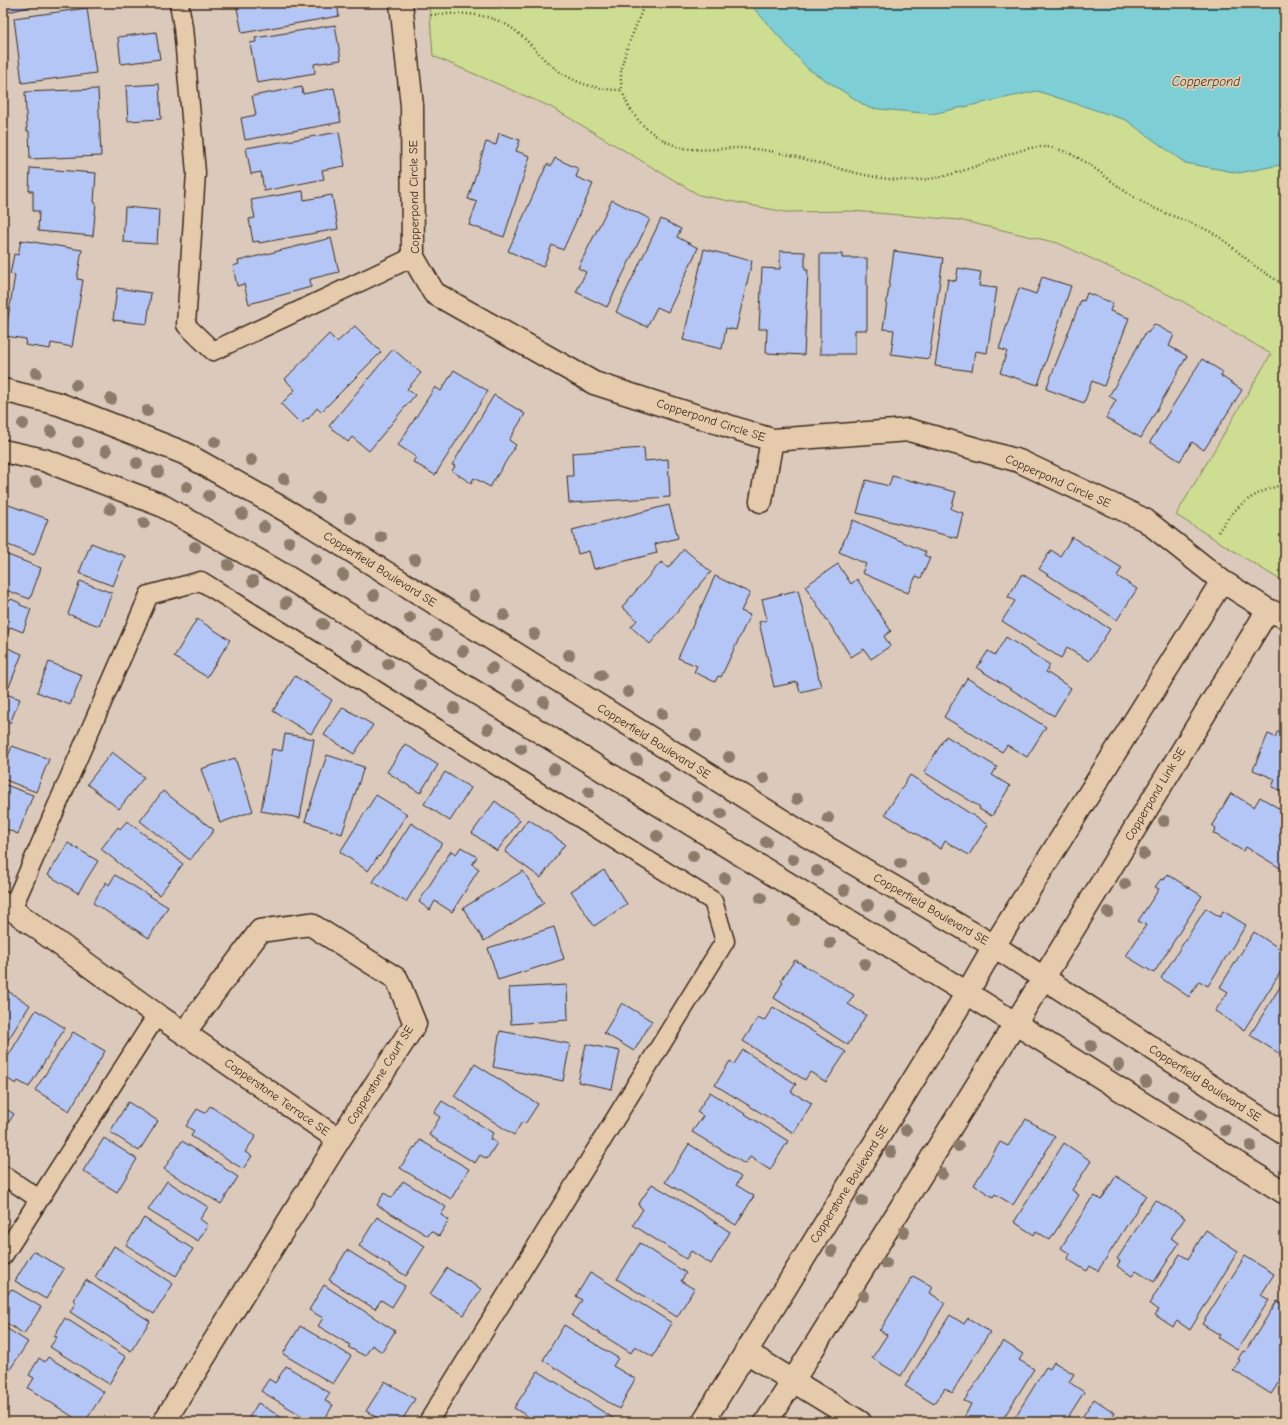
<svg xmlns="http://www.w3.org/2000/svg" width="1288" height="1425" viewBox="0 0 1288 1425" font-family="'Comic Neue',sans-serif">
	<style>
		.green { fill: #cdde92; stroke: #848458 }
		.water { fill: #7dced5; stroke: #638c8c }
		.building { fill: #b3c6f5; stroke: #3b2a1e }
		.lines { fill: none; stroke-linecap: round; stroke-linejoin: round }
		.service-casing { stroke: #3b2a1e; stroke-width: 21 }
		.minor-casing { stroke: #3b2a1e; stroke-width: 25 }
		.tertiary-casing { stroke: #3b2a1e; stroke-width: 25 }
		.path { stroke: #3b2a1e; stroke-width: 2.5; stroke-dasharray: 1 3; stroke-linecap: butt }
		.service { stroke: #e5cbac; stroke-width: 18 }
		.minor { stroke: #e5cbac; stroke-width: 22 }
		.tertiary { stroke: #e5cbac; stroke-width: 22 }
		.tree { fill: #8b7c6b }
		.labels { text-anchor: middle; stroke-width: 3.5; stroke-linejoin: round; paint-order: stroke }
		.street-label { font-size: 12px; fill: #3b2a1e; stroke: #e5cbac }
		.water-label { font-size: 13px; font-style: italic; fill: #423a30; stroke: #e5cbac }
	</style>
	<rect width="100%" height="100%" fill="#dbcabb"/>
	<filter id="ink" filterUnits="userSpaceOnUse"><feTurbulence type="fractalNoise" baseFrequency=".025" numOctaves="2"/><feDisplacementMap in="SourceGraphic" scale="8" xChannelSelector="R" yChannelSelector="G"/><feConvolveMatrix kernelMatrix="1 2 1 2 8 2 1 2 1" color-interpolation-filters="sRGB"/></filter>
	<g filter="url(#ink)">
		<!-- green -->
		<path class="green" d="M429 3H1285V583L1176 515 1271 354 1182 301 1058 243 959 220 853 211 785 212 699 195 551 107 433 56Z"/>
		<!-- water -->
		<path class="water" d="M749 3H1285V164L1239 173 1185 163 1126 120 1037 91 932 114 869 108 808 69Z"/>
		<!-- building -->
		<path class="building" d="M6 3H46L8 12Z
			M236 3H337L339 16 242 33Z
			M87 8 96 73 22 83 14 18Z
			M335 25 341 60 314 64 315 73 257 83 250 43 256 42 255 38Z
			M156 32 160 59 121 64 118 37Z
			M159 84 161 119 128 121 126 86Z
			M302 87 303 94 334 88 341 122 245 140 241 118 256 115 252 96Z
			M98 89 101 156 30 159 29 131H27L25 92Z
			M339 132 345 166 322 170 324 179 264 191 261 172 251 174 246 148Z
			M499 133 520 140 516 151 530 156 504 237 469 225 477 202 468 199 486 142 496 145Z
			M555 158 579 169 576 177 593 184 563 250 552 245 543 267 508 251 547 164 551 166Z
			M30 168 96 173 94 202 96 203 93 236 38 231 39 211H33V191H29Z
			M303 191 304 200 332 195 338 229 259 243V241L253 242 249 219 255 218 251 200Z
			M612 200 650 219 607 307 576 292 586 272 578 268Z
			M125 207 159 210 157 244 123 242Z
			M661 219 681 229 677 237 698 248 668 312 657 307 647 327 616 312Z
			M331 238 339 272 310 279 311 287 249 304 244 284 237 286 233 266 239 264 238 261Z
			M21 240 82 250 77 279 83 280 72 347 51 343 50 349 25 345 26 339 5 336 15 275 10 274 14 254 18 255Z
			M704 249 752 261 736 330 726 328 722 349 683 340Z
			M780 251 805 252V270H808L804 355 766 353 767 329H759L762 268 780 269Z
			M894 251 943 258 929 359 891 354 894 330 883 329Z
			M820 254H842V258H867V330H855V354H820Z
			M958 268 981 272 979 286 997 288 987 353 975 351 972 371 935 366 948 279 956 281Z
			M1042 277 1071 286 1038 385 1000 373 1007 351 999 349 1019 288 1036 294Z
			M117 288 151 293 147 324 113 320Z
			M1087 293 1113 303 1110 311 1129 318 1104 386 1092 381 1084 403 1046 389 1081 300 1084 301Z
			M1154 324 1174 335 1169 346 1187 356 1141 438 1106 418 1116 400 1109 396 1146 332 1148 333Z
			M355 326 381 352 321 412 317 408 308 419 307 418 301 424 281 404 295 390 285 379 286 378 329 334 337 342Z
			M393 349 421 373 407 389 415 395 369 451 352 437 348 442 329 426Z
			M1202 359 1223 372 1221 376 1242 390 1204 450 1192 442 1180 461 1150 442Z
			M454 370 488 391 435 475 413 462 416 457 398 445 435 387 441 391Z
			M494 395 525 414 509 440 516 445 490 487 474 478 471 483 452 471 455 466 452 465Z
			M644 448 645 461 668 459 670 497 569 503 567 476H573L572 453Z
			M892 476 956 492 951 509 963 513 957 538 857 513 866 480 889 486Z
			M3 503 48 519 34 555 3 543Z
			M669 505 678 538 655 544 657 553 594 569 589 551 578 554 572 530Z
			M853 520 926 552 924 555 930 558 921 578 916 576 908 593 862 573 866 564 839 552Z
			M1072 537 1122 568 1117 576 1137 589 1117 620 1039 569 1051 550 1060 556Z
			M91 543 125 556 113 586 79 573Z
			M684 549 711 572 650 644 631 627 637 620 622 607 661 562 668 568Z
			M3 553 41 568 30 599 3 589Z
			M838 564 851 584 857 579 891 631 884 636 890 646 871 659 864 649 851 657 805 586Z
			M1022 574 1110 629 1089 661 1067 648 1061 658 1002 621 1015 601 1008 597Z
			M715 576 750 593 741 611 750 615 721 677 718 676 715 682 694 672 697 666 678 658Z
			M80 581 112 593 99 626 68 614Z
			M798 590 821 687 800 692 797 682 774 687 759 622 767 620 762 599Z
			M3 599 10 601 11 599 20 603V605L31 609 23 632 10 627 7 636 3 635Z
			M197 619 230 640 207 677 174 657Z
			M1006 637 1050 665 1046 672 1071 688 1054 716 977 668 988 651 995 655Z
			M3 646 22 654 9 687 3 684Z
			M49 662 82 675 70 705 37 692Z
			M295 676 332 700 311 734 273 711Z
			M967 678 1046 727 1027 757 1007 745 1002 752 944 717Z
			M3 693 20 699 10 723 3 720Z
			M343 707 373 725 354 754 324 735Z
			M1278 731 1285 734V792L1272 787 1275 779 1253 770 1268 734 1275 737Z
			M285 734 314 739 300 818 261 811 272 749 282 751Z
			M946 736 997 767 992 775 1010 786 992 816 979 809 980 807 924 772Z
			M405 744 438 765 420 793 387 772Z
			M12 746 49 759 36 792 3 779V769Z
			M112 752 144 777 119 809 87 784Z
			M327 755 364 767 342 834 305 821Z
			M235 758 253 811 220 823 201 769Z
			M445 772 471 788 450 821 424 804Z
			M910 775 988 825 969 855 945 841 941 849 885 814Z
			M3 784 33 795 18 834 3 828Z
			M163 791 214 830 190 860 140 821Z
			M1231 793 1254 807 1260 797 1285 812V871L1246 847 1243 851 1213 833 1216 828 1212 825Z
			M376 795 407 814 379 857 378 856 368 871 340 852Z
			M495 801 520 820 497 851 472 833Z
			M528 819 565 844 541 878 505 852Z
			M127 821 183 864 159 895 101 849 118 827 120 829Z
			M411 823 442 843 406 902 373 882Z
			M68 843 98 861 78 893 48 875Z
			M461 847 477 857 472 864 479 869 452 912 435 901 430 910 419 902 451 851 456 854Z
			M604 870 627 904 594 926 571 891Z
			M523 871 544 903 484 941 463 908Z
			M1167 874 1202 896 1154 973 1126 956 1146 925 1138 921 1159 889 1155 887 1161 879 1164 880Z
			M115 875 168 907 149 938 93 903 106 882 109 885Z
			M1206 908 1220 917 1223 911 1246 925 1208 986 1199 981 1189 997 1161 978Z
			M554 927 564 959 498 980 488 948Z
			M1254 932 1285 952V965L1244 1030 1215 1011 1228 992 1220 987Z
			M795 960 854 995 848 1004 866 1015 848 1045 774 998 783 982 781 980Z
			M1285 979V1053L1283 1056 1250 1035Z
			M567 985 568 1020 511 1024 509 988Z
			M3 988 30 1005 3 1048Z
			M622 1003 652 1021 634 1051 604 1033Z
			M773 1007 846 1052 826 1082 810 1072 805 1080 743 1041 758 1018 764 1021Z
			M36 1010 65 1028 29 1087 18 1081 16 1084 3 1076V1062L6 1057 7 1058Z
			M500 1031 570 1044 563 1081 493 1067Z
			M73 1032 105 1051 69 1111 35 1090Z
			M586 1044 620 1051 612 1089 578 1082Z
			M743 1050 796 1084 791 1092 812 1103 794 1133 715 1085 730 1061 734 1064Z
			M475 1064 538 1104 525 1124 522 1122 514 1135 454 1096Z
			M710 1092 788 1141 770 1170 750 1157 745 1164 692 1132 703 1116 697 1112Z
			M442 1101 493 1133 490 1139 497 1143 487 1159 480 1155 475 1163 429 1135 440 1117 434 1113Z
			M128 1102 158 1121 139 1151 110 1132Z
			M210 1106 256 1136 245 1152 252 1156 243 1169 191 1136 194 1131 186 1126 197 1109 205 1113Z
			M3 1107 14 1114 3 1131Z
			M1026 1119 1055 1137 1013 1205 995 1194 993 1197 974 1185 1000 1142 1008 1146Z
			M104 1138 137 1159 117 1192 83 1171Z
			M420 1140 469 1169 451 1199 400 1168 414 1147 415 1148Z
			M182 1141 224 1167V1168L238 1177 221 1204 164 1169Z
			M1064 1143 1091 1161 1072 1190 1079 1195 1050 1240 1036 1231 1034 1235 1014 1222Z
			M689 1144 741 1177 736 1185 754 1196 736 1225 665 1182Z
			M1116 1176 1146 1195 1098 1271 1090 1266 1087 1271 1067 1259 1070 1254 1061 1248 1091 1199 1095 1196 1101 1200Z
			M167 1181 208 1207 200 1219 208 1225 198 1241 148 1210Z
			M403 1181 446 1207 441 1215 449 1220 439 1236 431 1231 428 1236 377 1205 384 1193 392 1198Z
			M652 1184 703 1214 730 1232 711 1264 691 1251 686 1259 633 1225 643 1209 638 1205Z
			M1155 1200 1185 1218 1171 1238 1179 1243 1154 1282 1136 1271 1132 1276 1117 1266 1120 1261 1117 1259Z
			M3 1201 8 1204 3 1213Z
			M377 1217 425 1246 406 1276 359 1246Z
			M144 1218 193 1249 176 1276 126 1245Z
			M1206 1230 1238 1251 1190 1330 1177 1321 1173 1327 1155 1315 1159 1310 1149 1304 1180 1254 1188 1259Z
			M640 1243 686 1273 681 1281 694 1289 677 1317 617 1279Z
			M114 1246 173 1284 154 1314 95 1277Z
			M347 1250 405 1286 392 1307 381 1300 375 1309 329 1280Z
			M33 1251 64 1269 46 1299 15 1281Z
			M1245 1256 1274 1274 1261 1295 1269 1300 1237 1350 1218 1338 1220 1335 1202 1324Z
			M447 1268 481 1289 464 1315 430 1294Z
			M590 1273 597 1276 672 1323 653 1357 635 1346 631 1353 572 1316 582 1300 576 1296Z
			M913 1276 933 1287 930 1293 945 1303 901 1376 872 1358 887 1335 879 1330 881 1329Z
			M86 1280 150 1321 131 1351 70 1312 76 1302 73 1300Z
			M324 1285 395 1331 382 1352 372 1345 365 1356 348 1347 350 1345 318 1326 323 1318 309 1310Z
			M11 1289 41 1307 24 1334 3 1321V1302Z
			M1277 1301 1285 1304V1373L1271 1394 1233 1370 1240 1360 1238 1359 1243 1351 1245 1352Z
			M950 1315 964 1324 968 1318 990 1332 972 1359 952 1393 945 1388 934 1404 905 1386Z
			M65 1318 126 1357 109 1384 50 1347 57 1337 54 1336Z
			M564 1325 618 1358 613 1366 635 1379 619 1409 543 1360Z
			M3 1326 28 1342 9 1371 3 1367Z
			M300 1326 351 1356 333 1384 283 1354Z
			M1003 1341 1023 1354 1019 1360 1034 1369 1001 1422H965L963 1420 971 1404 964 1401Z
			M48 1357 104 1392 85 1422H82L70 1415 28 1388 34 1378 29 1375 39 1358 45 1362Z
			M1054 1362 1074 1374 1069 1382 1084 1392 1065 1422H1012L1046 1367 1050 1369Z
			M286 1366 330 1393 325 1401 333 1405 323 1422 315 1417 312 1422 261 1391 269 1379 275 1383Z
			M538 1371 613 1418 611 1422H537L514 1408Z
			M385 1381 415 1399 401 1422H384L366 1411Z
			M1094 1399 1115 1413 1111 1418 1118 1422H1079Z
			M258 1403 289 1422H246Z
			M1144 1415 1154 1422H1140Z
			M507 1417 515 1422H504Z"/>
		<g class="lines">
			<!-- service casing -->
			<g class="service-casing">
				<path id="service" d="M179 3 183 27 196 173 186 325 213 351 413 257
					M12 909 149 595 201 581 713 901 725 941 428 1422
					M3 1175 39 1199
					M3 1256 157 1015"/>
			</g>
			<!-- minor casing -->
			<g class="minor-casing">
				<path id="minor" d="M401 3 412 106 413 257 434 293 594 383 772 440 909 430 1019 461 1145 520 1222 581 1268 610 1285 617
					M761 501 772 440
					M3 903 157 1015 184 1033 339 1140 164 1422
					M184 1033 260 931 310 924 397 979 415 1024 339 1140
					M746 1352 860 1422
					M703 1422 967 993 994 946 1222 581
					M766 1422 793 1381 1043 979 1268 610"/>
			</g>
			<!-- tertiary casing -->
			<g class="tertiary-casing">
				<path id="tertiary" d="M3 390 59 404 184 453 294 515 807 836 994 946 1285 1134
					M3 451 44 460 161 505 282 574 967 993 1285 1193"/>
			</g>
			<!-- path -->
			<path class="path" d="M644 3C637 31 614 63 623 93 631 118 650 135 674 145 694 153 718 148 739 148 801 149 858 184 920 180 959 177 993 157 1030 148 1039 147 1049 146 1057 149 1089 158 1113 186 1142 202 1163 214 1187 220 1209 231 1226 240 1240 254 1255 266 1265 273 1275 279 1285 286
				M431 15C454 13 479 12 501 22 517 29 530 44 542 57 565 80 591 90 622 90
				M1218 532C1238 503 1252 493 1285 484"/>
			<!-- service -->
			<use href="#service" class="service"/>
			<!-- minor -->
			<use href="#minor" class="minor"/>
			<!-- tertiary -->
			<use href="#tertiary" class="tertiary"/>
		</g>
		<!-- trees -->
		<g class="tree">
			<circle cx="36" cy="373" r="6"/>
			<circle cx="76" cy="385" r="6"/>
			<circle cx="111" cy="399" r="6"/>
			<circle cx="147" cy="411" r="6"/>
			<circle cx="23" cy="424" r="6"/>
			<circle cx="51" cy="431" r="6"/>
			<circle cx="78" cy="442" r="6"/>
			<circle cx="215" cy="442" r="6"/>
			<circle cx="106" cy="451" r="6"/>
			<circle cx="251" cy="460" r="6"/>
			<circle cx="137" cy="463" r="6"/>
			<circle cx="158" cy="472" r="6"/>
			<circle cx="284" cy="479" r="6"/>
			<circle cx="36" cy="482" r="6"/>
			<circle cx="187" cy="487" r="6"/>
			<circle cx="209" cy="496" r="6"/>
			<circle cx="318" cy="498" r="6"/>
			<circle cx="110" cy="509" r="6"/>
			<circle cx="242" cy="514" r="6"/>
			<circle cx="350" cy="518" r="6"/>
			<circle cx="144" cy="523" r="6"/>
			<circle cx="264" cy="527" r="6"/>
			<circle cx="381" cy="537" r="6"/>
			<circle cx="289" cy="542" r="6"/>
			<circle cx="195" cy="547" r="6"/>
			<circle cx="316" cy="559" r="6"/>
			<circle cx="415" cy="559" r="6"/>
			<circle cx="228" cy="565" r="6"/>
			<circle cx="343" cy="575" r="6"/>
			<circle cx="253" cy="581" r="6"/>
			<circle cx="374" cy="595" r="6"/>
			<circle cx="474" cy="596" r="6"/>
			<circle cx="286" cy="603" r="6"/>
			<circle cx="504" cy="615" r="6"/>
			<circle cx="410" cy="618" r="6"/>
			<circle cx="323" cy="624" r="6"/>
			<circle cx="534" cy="634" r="6"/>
			<circle cx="436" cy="635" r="6"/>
			<circle cx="357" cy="646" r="6"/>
			<circle cx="463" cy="651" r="6"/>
			<circle cx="569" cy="655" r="6"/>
			<circle cx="388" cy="664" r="6"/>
			<circle cx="492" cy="668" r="6"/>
			<circle cx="601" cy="675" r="6"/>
			<circle cx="420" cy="685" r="6"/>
			<circle cx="518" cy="685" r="6"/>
			<circle cx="628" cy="692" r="6"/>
			<circle cx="544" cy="702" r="6"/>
			<circle cx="454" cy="708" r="6"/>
			<circle cx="662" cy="714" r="6"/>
			<circle cx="488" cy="729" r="6"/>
			<circle cx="696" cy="735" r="6"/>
			<circle cx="521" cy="749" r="6"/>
			<circle cx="729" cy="757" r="6"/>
			<circle cx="637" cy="760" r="6"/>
			<circle cx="554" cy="769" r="6"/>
			<circle cx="664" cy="777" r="6"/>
			<circle cx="764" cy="778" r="6"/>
			<circle cx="589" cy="792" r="6"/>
			<circle cx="697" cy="797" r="6"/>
			<circle cx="797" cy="799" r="6"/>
			<circle cx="721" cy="814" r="6"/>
			<circle cx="828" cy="818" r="6"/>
			<circle cx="1164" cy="821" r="6"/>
			<circle cx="657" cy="836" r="6"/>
			<circle cx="766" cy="842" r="6"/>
			<circle cx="1144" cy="854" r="6"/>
			<circle cx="693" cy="856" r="6"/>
			<circle cx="793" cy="859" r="6"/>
			<circle cx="900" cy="863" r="6"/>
			<circle cx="817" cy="871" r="6"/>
			<circle cx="725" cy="878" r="6"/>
			<circle cx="924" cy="878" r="6"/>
			<circle cx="1125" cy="884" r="6"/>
			<circle cx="844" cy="890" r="6"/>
			<circle cx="761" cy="898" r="6"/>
			<circle cx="868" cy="905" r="6"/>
			<circle cx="1108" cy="912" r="6"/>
			<circle cx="891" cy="918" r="6"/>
			<circle cx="794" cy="920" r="6"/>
			<circle cx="830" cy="943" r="6"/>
			<circle cx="865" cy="964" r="6"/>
			<circle cx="1091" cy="1046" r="6"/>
			<circle cx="1119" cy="1065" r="6"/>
			<circle cx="1146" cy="1082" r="6"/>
			<circle cx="1173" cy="1096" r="6"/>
			<circle cx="1201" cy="1115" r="6"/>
			<circle cx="906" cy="1130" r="6"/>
			<circle cx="1225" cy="1130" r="6"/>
			<circle cx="958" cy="1146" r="6"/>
			<circle cx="1251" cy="1146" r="6"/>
			<circle cx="891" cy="1152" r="6"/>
			<circle cx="942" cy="1174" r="6"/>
			<circle cx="862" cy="1201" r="6"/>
			<circle cx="904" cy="1232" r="6"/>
			<circle cx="832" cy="1251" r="6"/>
			<circle cx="886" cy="1263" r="6"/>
			<circle cx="864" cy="1296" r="6"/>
		</g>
	</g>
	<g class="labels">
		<!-- street labels -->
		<g class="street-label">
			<text transform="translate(414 197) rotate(-91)" y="4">Copperpond Circle SE</text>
			<text transform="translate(711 420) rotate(18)" y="4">Copperpond Circle SE</text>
			<text transform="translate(1058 481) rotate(24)" y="4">Copperpond Circle SE</text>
			<text transform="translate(380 569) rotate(32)" y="4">Copperfield Boulevard SE</text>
			<text transform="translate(654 741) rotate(32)" y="4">Copperfield Boulevard SE</text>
			<text transform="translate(1155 794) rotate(-59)" y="4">Copperpond Link SE</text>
			<text transform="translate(931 909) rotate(30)" y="4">Copperfield Boulevard SE</text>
			<text transform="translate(380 1075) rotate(-58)" y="4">Copperstone Court SE</text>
			<text transform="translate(1205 1083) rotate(33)" y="4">Copperfield Boulevard SE</text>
			<text transform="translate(277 1097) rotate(35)" y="4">Copperstone Terrace SE</text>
			<text transform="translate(849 1184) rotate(-58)" y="4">Copperstone Boulevard SE</text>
		</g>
		<!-- water labels -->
		<g class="water-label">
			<text x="1206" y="86">Copperpond</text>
		</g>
	</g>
	<!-- margin -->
	<rect width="1288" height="1425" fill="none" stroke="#e5cbac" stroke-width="16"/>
	<rect x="8" y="8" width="1272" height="1409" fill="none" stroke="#3b2a1e" stroke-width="1.5" filter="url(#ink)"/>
</svg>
